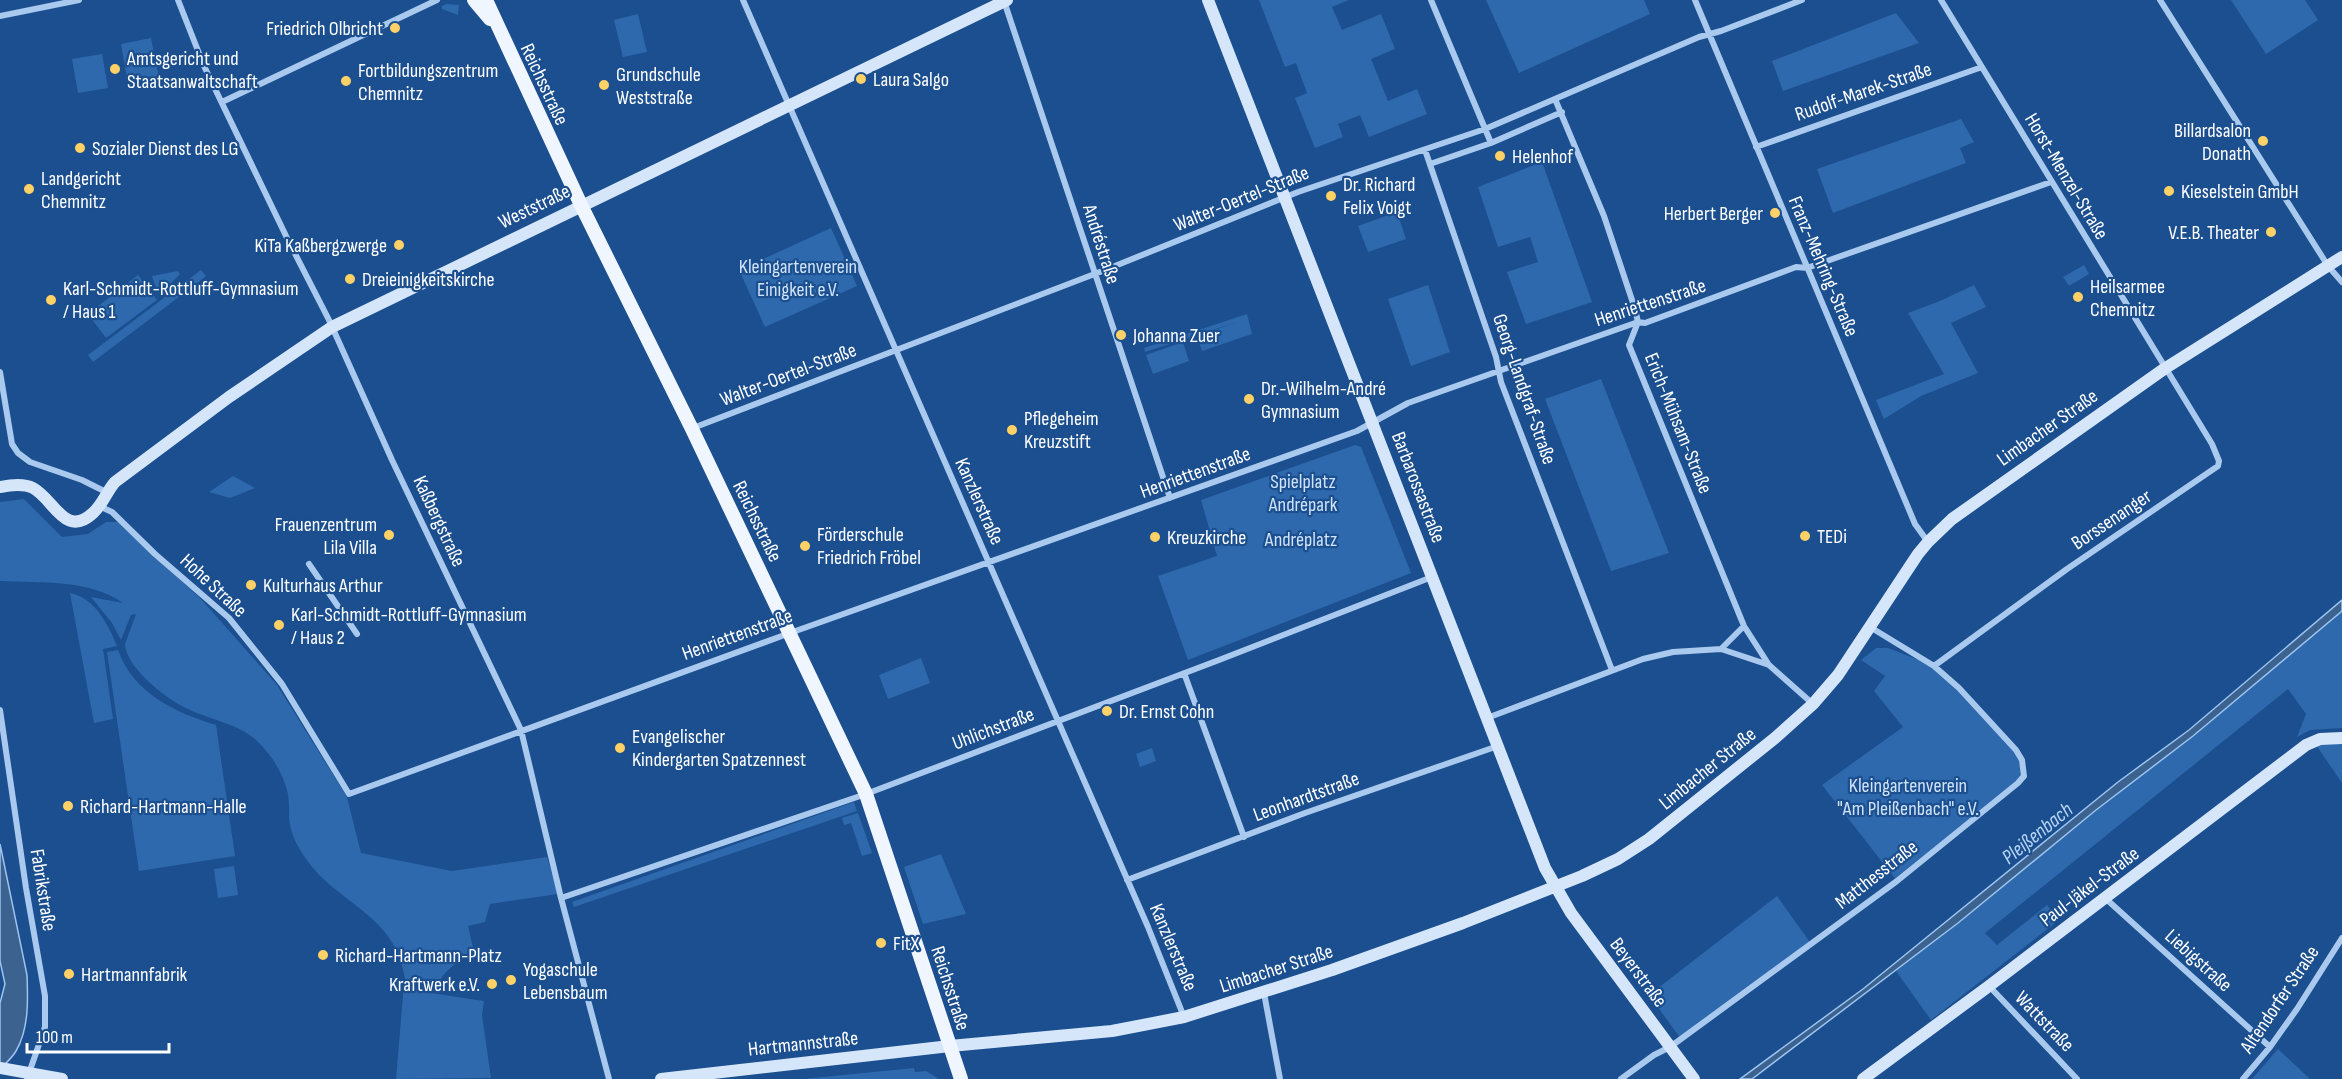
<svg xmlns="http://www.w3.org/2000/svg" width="2342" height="1079" viewBox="0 0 2342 1079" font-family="'Sofia Sans Condensed',sans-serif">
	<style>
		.green { fill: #2e69ad }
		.water { fill: #3c6290; stroke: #9cc4f0; stroke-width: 1.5 }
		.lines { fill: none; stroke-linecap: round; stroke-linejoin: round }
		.street { stroke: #a9c9ee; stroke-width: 6 }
		.secondary { stroke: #d6e6fa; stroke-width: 12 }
		.primary { stroke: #f0f6ff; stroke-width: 14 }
		.poi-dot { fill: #ffd166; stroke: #1b4f8f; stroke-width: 2 }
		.labels { text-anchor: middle; stroke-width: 4.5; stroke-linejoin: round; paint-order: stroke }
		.poi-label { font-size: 20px; fill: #fff; stroke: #1b4f8f; text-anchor: start }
		.street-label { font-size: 20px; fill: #fff; stroke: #1b4f8f }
		.park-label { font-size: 20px; fill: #cfe3fa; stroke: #1b4f8f }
		.water-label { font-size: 21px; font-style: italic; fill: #b5d3f5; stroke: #1b4f8f }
	</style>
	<rect width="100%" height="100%" fill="#1b4f8f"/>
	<!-- green -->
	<path class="green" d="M1259 0H1349L1332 7 1342 30 1381 14 1395 49 1371 59 1388 101 1417 89 1427 114 1369 137 1360 115 1338 124 1343 137 1315 148 1295 98 1307 93 1296 63 1285 67Z
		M1486 0H1644L1650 14 1519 73Z
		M2231 0H2305L2318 20 2266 54Z
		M447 4 459 5 458 15 442 9V6Z
		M1896 13 1919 43 1783 91 1772 61Z
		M638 14 647 52 623 57 614 20Z
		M151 38 159 78 128 84 121 44Z
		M102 54 108 88 78 93 72 59Z
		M1961 119 1974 142 1960 148 1966 163 1833 213 1817 169Z
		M1542 162 1592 302 1526 324 1507 272 1538 262 1530 237 1498 247 1478 187Z
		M1397 212 1406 239 1368 252 1358 226Z
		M831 228 857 286 765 327 739 270Z
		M2084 265 2089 274 2069 286 2063 277Z
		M201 270 206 276 196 284 93 362 88 355Z
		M178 271 180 274 161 293 155 285 152 276Z
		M138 275 157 300 106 338 88 314Z
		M1428 285 1450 352 1411 366 1388 299Z
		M1974 285 1986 307 1951 323 1978 373 1921 396 1884 419 1876 400 1944 374 1908 313 1940 301Z
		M1247 314 1252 334 1202 351 1197 336 1240 321 1145 352 1144 348Z
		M1183 342 1189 361 1153 374 1146 355Z
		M1601 379 1669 553 1611 571 1545 399Z
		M1355 445 1361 447 1411 573 1188 660 1158 576 1217 556 1201 500Z
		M233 476 255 488 230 498 209 492Z
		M24 499 62 537 88 534 106 522H118L201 599 277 685 347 797 361 853 452 871 547 857 558 894 490 904 485 922 468 926 474 952C463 959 450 966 442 977 439 982 439 986 434 990L422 987 405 979C395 913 339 906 306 859 297 846 290 833 289 817 289 810 289 802 288 794 283 773 272 755 256 740 236 722 205 719 182 706 163 696 126 667 125 644L136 614 131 615 121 640 112 623 91 597 123 603C90 579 39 583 0 581V502Z
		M70 593C95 598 108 624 117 646L103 649 113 719 94 723Z
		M2342 611V728L2310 730 2297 737 2306 714 2288 689 1985 933 1997 945 2047 905 2059 920 1931 1020 1896 971 2096 810 2193 736Z
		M1876 648H1888L1934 666 2016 750 2024 776 1897 881 1822 785 1903 727 1874 691 1885 676 1861 660Z
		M118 650C133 693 176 713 216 725L235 856 139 871 107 652Z
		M921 658 930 683 888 699 879 675Z
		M2342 740V783L2314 742Z
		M1152 748 1156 761 1140 767 1136 754Z
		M854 802 857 811 574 907 572 902Z
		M858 813 872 853 862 856 851 823 844 825 842 818Z
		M941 854 966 914 923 924 904 867Z
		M234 866 238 895 218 898 214 869Z
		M1777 896 1812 945 1681 1039 1649 995Z
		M404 983 424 992 484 1001 482 1015 491 1078 396 1079Z
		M2278 1049 2310 1079H2252Z
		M914 1068 915 1072 926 1071 939 1079H803Z"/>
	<!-- water -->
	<path class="water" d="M2342 600V611L2193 736 2096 810 1958 923 1752 1079H1740L1863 989 2118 782 2189 730Z
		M0 844 27 975C28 1000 29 1029 16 1051 12 1058 5 1064 0 1069V1003L5 984 0 961Z"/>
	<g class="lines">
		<!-- street -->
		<path class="street" d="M178 0 204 66 287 238 329 320 392 460 521 730 561 898 609 1079
			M743 0 1148 927 1184 1017
			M1431 0 1491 143
			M1695 0 1915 524 1928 542
			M2160 0 2328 266 2342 282
			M1004 1 1170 498
			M0 16 79 0
			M1555 99 1604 216 1635 309 1638 322 1629 345 1744 626 1769 665 1813 704
			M222 102 437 0
			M1756 147 1982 67
			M1425 150 1496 357 1501 382 1612 670
			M1430 164 1491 143 1562 112
			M0 372 12 444 18 453 30 462 82 480 106 492
			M693 428 1105 270 1298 192 1485 129 1699 37 1721 31 1802 0
			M99 506 112 512 155 554 229 618 282 684 349 794 790 633 1357 431 1408 403 1638 322 1645 323 1796 267 1807 268 2051 182
			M309 564 357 634
			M1721 649 1744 626
			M1934 666 2067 569 2218 466 2219 461 2212 444 1941 0
			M1184 673 1244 837
			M0 710 26 888 45 996V1027L27 1079
			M1487 718 1643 659 1673 652 1721 649 1769 665
			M1127 880 1305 813 1498 746
			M561 898 866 794 1219 660 1432 577
			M2105 898 2270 1047
			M1989 986 2077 1079
			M1264 993 1280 1079
			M1621 1079 1654 1055 1670 1047 1897 881 2018 783 2024 776 2022 760 2016 750 1959 688 1934 666 1870 627
			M2243 1079 2270 1047 2297 1009 2342 938"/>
		<!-- secondary -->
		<path class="secondary" d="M1208 0 1545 868 1571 913 1694 1079
			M0 487C10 485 23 483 33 488 54 499 65 539 93 513 103 504 107 491 115 482L229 397 332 327 1007 0
			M0 1068 62 1079
			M661 1079 950 1046 1112 1031 1184 1017 1332 970 1463 923 1582 876 1618 859 1649 839 1775 738 1813 704 1838 675 1918 554 1928 542 1952 519 2164 369 2342 257
			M1863 1079 1989 986 2306 745 2320 739 2342 738"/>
		<!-- primary -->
		<path class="primary" d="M474 0 490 19
			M486 0 581 205 692 429 866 794 961 1079"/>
	</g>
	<!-- markers -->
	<g class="poi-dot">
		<circle cx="395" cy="28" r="6"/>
		<circle cx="115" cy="69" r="6"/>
		<circle cx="861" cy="79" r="6"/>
		<circle cx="346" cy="81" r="6"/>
		<circle cx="604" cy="85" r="6"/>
		<circle cx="2263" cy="141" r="6"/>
		<circle cx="80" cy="148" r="6"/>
		<circle cx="1500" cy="156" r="6"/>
		<circle cx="29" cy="189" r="6"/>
		<circle cx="2169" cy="191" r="6"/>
		<circle cx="1331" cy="196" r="6"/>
		<circle cx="1775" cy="213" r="6"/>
		<circle cx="2271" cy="232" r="6"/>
		<circle cx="399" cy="245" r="6"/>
		<circle cx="350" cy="279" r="6"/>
		<circle cx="2078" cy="297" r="6"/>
		<circle cx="51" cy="300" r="6"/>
		<circle cx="1121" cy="335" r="6"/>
		<circle cx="1249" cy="399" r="6"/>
		<circle cx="1012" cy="430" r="6"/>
		<circle cx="389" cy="535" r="6"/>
		<circle cx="1805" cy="536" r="6"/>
		<circle cx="1155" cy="537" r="6"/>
		<circle cx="805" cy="546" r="6"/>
		<circle cx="251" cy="585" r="6"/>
		<circle cx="279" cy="625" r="6"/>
		<circle cx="1107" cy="711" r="6"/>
		<circle cx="620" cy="748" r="6"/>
		<circle cx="68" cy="806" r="6"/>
		<circle cx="881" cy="943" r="6"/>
		<circle cx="323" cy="955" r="6"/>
		<circle cx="69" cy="974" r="6"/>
		<circle cx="511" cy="980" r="6"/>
		<circle cx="492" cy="984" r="6"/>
	</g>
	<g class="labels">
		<!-- poi labels -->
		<g class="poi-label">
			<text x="383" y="35" text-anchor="end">Friedrich Olbricht</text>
			<text x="127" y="65">Amtsgericht und<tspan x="127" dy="23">Staatsanwaltschaft</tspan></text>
			<text x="358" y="77">Fortbildungszentrum<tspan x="358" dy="23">Chemnitz</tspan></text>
			<text x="616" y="81">Grundschule<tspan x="616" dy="23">Weststraße</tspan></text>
			<text x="873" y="86">Laura Salgo</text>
			<text x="2251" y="137" text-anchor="end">Billardsalon<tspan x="2251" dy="23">Donath</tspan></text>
			<text x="92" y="155">Sozialer Dienst des LG</text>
			<text x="1512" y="163">Helenhof</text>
			<text x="41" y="185">Landgericht<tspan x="41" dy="23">Chemnitz</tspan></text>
			<text x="1343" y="191">Dr. Richard<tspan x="1343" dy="23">Felix Voigt</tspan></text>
			<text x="2181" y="198">Kieselstein GmbH</text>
			<text x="1763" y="220" text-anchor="end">Herbert Berger</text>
			<text x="2259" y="239" text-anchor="end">V.E.B. Theater</text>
			<text x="387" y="252" text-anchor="end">KiTa Kaßbergzwerge</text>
			<text x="362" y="286">Dreieinigkeitskirche</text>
			<text x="2090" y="293">Heilsarmee<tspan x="2090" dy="23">Chemnitz</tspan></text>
			<text x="63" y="295">Karl-Schmidt-Rottluff-Gymnasium<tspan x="63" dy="23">/ Haus 1</tspan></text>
			<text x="1133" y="342">Johanna Zuer</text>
			<text x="1261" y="395">Dr.-Wilhelm-André<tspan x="1261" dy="23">Gymnasium</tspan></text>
			<text x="1024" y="425">Pflegeheim<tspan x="1024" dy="23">Kreuzstift</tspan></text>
			<text x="377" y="531" text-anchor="end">Frauenzentrum<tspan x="377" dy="23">Lila Villa</tspan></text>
			<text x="817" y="541">Förderschule<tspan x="817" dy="23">Friedrich Fröbel</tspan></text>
			<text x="1817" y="543">TEDi</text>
			<text x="1167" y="544">Kreuzkirche</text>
			<text x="263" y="592">Kulturhaus Arthur</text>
			<text x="291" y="621">Karl-Schmidt-Rottluff-Gymnasium<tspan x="291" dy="23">/ Haus 2</tspan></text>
			<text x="1119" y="718">Dr. Ernst Cohn</text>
			<text x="632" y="743">Evangelischer<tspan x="632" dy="23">Kindergarten Spatzennest</tspan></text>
			<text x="80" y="813">Richard-Hartmann-Halle</text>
			<text x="893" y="950">FitX</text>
			<text x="335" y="962">Richard-Hartmann-Platz</text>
			<text x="523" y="976">Yogaschule<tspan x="523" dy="23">Lebensbaum</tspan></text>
			<text x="81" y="981">Hartmannfabrik</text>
			<text x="480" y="991" text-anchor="end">Kraftwerk e.V.</text>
		</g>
		<!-- street labels -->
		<g class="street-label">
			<text transform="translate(545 84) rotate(65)" y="7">Reichsstraße</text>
			<text transform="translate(1863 91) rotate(-19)" y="7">Rudolf-Marek-Straße</text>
			<text transform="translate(2067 176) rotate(59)" y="7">Horst-Menzel-Straße</text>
			<text transform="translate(1241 198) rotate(-22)" y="7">Walter-Oertel-Straße</text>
			<text transform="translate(534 206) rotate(-26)" y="7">Weststraße</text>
			<text transform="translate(1102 244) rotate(72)" y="7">Andréstraße</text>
			<text transform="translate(1824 266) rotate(67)" y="7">Franz-Mehring-Straße</text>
			<text transform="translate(1650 302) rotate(-18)" y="7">Henriettenstraße</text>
			<text transform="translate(788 374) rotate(-21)" y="7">Walter-Oertel-Straße</text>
			<text transform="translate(1525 389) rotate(71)" y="7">Georg-Landgraf-Straße</text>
			<text transform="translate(1679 423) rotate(68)" y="7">Erich-Mühsam-Straße</text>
			<text transform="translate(2047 427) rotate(-35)" y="7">Limbacher Straße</text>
			<text transform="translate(1195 472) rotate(-20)" y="7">Henriettenstraße</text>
			<text transform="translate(1419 487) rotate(69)" y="7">Barbarossastraße</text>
			<text transform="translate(980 501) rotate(66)" y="7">Kanzlerstraße</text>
			<text transform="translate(2111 519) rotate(-34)" y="7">Borssenanger</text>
			<text transform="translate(440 521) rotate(65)" y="7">Kaßbergstraße</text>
			<text transform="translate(758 521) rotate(64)" y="7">Reichsstraße</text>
			<text transform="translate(214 585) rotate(43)" y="7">Hohe Straße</text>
			<text transform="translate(737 634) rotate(-20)" y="7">Henriettenstraße</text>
			<text transform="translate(993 728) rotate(-21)" y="7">Uhlichstraße</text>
			<text transform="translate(1707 768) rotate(-39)" y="7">Limbacher Straße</text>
			<text transform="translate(1306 796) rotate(-20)" y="7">Leonhardtstraße</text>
			<text transform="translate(1876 874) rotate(-38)" y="7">Matthesstraße</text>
			<text transform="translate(2089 886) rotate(-37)" y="7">Paul-Jäkel-Straße</text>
			<text transform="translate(44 890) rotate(81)" y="7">Fabrikstraße</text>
			<text transform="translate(1174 947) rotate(67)" y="7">Kanzlerstraße</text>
			<text transform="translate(2199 960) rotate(42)" y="7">Liebigstraße</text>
			<text transform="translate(1276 968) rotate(-18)" y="7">Limbacher Straße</text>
			<text transform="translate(1639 972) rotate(53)" y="7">Beyerstraße</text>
			<text transform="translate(951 988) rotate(72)" y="7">Reichsstraße</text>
			<text transform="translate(2279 999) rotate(-56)" y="7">Altendorfer Straße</text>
			<text transform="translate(2045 1021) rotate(46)" y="7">Wattstraße</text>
			<text transform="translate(803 1043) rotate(-6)" y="7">Hartmannstraße</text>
		</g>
		<!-- park labels -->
		<g class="park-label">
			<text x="798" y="273">Kleingartenverein<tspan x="798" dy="23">Einigkeit e.V.</tspan></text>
			<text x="1303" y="488">Spielplatz<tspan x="1303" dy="23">Andrépark</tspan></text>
			<text x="1301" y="546">Andréplatz</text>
			<text x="1908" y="792">Kleingartenverein<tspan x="1908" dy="23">"Am Pleißenbach" e.V.</tspan></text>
		</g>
		<!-- water labels -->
		<g class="water-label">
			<text transform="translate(2037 833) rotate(-39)" y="7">Pleißenbach</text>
		</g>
	</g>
	<!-- scale -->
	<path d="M27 1043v9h142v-9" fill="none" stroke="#ffffff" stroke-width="3"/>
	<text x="36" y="1043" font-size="18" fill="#ffffff" stroke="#1b4f8f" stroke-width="4.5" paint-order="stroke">100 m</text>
</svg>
